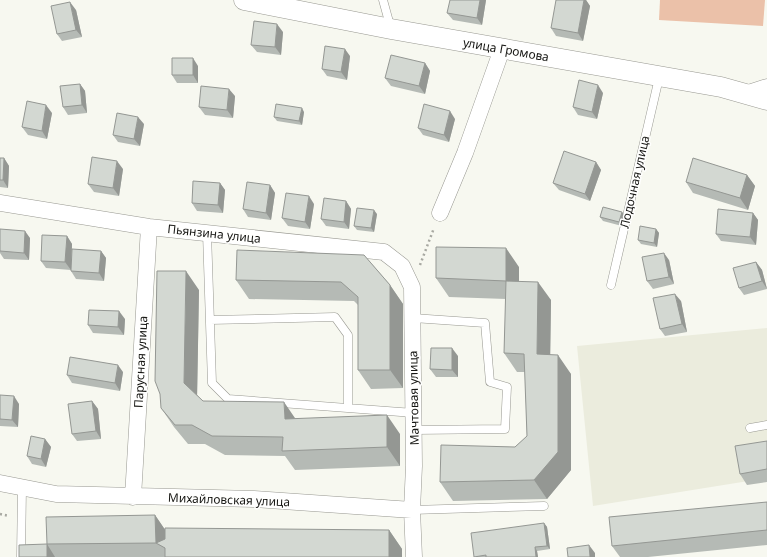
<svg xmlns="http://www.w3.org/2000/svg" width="767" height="557" viewBox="0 0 767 557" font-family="'Noto Sans',sans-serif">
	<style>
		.built { fill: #ebecdd }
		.green { fill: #ebc1a9 }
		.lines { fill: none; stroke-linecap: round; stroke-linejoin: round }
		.service-casing { stroke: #989891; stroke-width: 9 }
		.minor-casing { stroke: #989891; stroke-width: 17 }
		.tertiary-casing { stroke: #989891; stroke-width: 21 }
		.path { stroke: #a7a8a1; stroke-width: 2.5; stroke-dasharray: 2 3; stroke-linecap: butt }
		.service { stroke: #fff; stroke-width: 8 }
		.minor { stroke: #fff; stroke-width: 16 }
		.tertiary { stroke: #fff; stroke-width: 20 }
		.wall { fill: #b5bab5 }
		.shaded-wall { fill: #949793 }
		.building { fill: #d3d8d2; stroke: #949793 }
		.labels { text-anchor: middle; stroke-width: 3; stroke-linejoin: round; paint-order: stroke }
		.street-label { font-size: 12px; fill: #171714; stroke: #fffffe }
	</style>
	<rect width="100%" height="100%" fill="#f7f8f0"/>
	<!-- built -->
	<path class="built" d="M767 328V478L593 506 577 346Z"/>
	<!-- green -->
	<path class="green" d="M660 0H765L763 26 659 20Z"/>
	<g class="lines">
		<!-- service casing -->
		<g class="service-casing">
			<path id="service" d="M383 0 391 29
				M207 233 212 383 228 399 414 413
				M611 285 659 78
				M413 318 485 323 490 382 507 387 505 429 414 430
				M210 320 335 317 348 335V408
				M750 428 767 425
				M412 510 544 506
				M21 557 22 488"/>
		</g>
		<!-- minor casing -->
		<g class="minor-casing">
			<path id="minor" d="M745 94 767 87
				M0 203 149 227 384 252 402 266 412 287 414 466 412 510
				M440 213 465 153 502 49
				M0 483 56 494 254 499 412 510 414 557
				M133 497 149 227"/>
		</g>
		<!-- tertiary casing -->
		<g class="tertiary-casing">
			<path id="tertiary" d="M244 0 391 29 721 87 767 100"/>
		</g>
		<!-- path -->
		<path class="path" d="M420 265 434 228
			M0 514 9 516"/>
		<!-- service -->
		<use href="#service" class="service"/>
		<!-- minor -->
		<use href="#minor" class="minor"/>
		<!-- tertiary -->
		<use href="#tertiary" class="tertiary"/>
	</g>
	<!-- wall -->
	<path class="wall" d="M486 0 482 25 453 20 447 13Z
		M584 0H586L590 6 583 41 556 36 551 28Z
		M76 10 82 37 62 41 57 34Z
		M283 32 281 55 257 52 251 45Z
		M350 56 347 80 327 76 322 69Z
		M425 63 430 71 425 94 391 86 385 78Z
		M198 66V83H177L172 75Z
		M80 84 85 91 87 113 68 115 63 107Z
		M603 93 597 119 578 115 573 107Z
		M235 96 233 118 205 115 199 107Z
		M304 112 302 125 277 121 274 117Z
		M52 113 47 139 28 135 22 127Z
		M455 119 449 142 423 135 418 128Z
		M144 124 140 146 118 142 113 135Z
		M0 158H4L9 166 8 188 0 187Z
		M596 162 601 170 590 201 559 190 553 183Z
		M123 169 119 196 94 192 88 184Z
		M747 175 755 186 748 210 693 193 686 182Z
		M220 183 225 190 223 213 197 211 192 203Z
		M270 185 275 193 271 220 248 217 243 209Z
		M346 201 351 209 349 229 326 226 321 219Z
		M314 204 310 229 288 226 282 218Z
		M622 212 624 215 622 226 603 221 600 217Z
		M753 213 758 220 756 245 721 241 716 234Z
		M377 214 374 232 357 230 354 226Z
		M0 229 30 238 29 260 4 259 0 253Z
		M656 229 659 233 657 247 641 244 638 240Z
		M67 236 72 244 71 270 46 268 41 261Z
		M101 251 106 258 104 281 76 279 71 271Z
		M364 255 390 285 403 304V388L371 389 358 370V305L354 301 249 299 236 280Z
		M669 260 674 284 653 289 647 281Z
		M756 262 762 270 767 289 744 295 739 288Z
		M519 267V281L551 300 550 355 571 374V470L547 499 453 501 440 482 515 447 527 436 525 372H517L504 353 506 299 449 297 436 278Z
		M199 290 197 395 203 401 295 418 400 434V466L295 470 285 456 225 455 205 444H188L174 427 161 408Z
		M681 301 687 332 665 336 660 329Z
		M125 319 124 335 93 333 88 325Z
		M458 356V377H436L430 369Z
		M123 372 120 391 72 383 67 375Z
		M0 395 19 404 18 427 0 426Z
		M92 401 98 409 101 439 77 441 72 434Z
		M45 439 51 447 46 467 32 464 27 456Z
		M767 441V482L747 485 740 474Z
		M767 502V545L648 557H620L612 546Z
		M155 515 165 530H389L402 549V557H19L47 544Z
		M544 523 547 527 550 549 537 551 538 557H474Z"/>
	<!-- shaded-wall -->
	<path class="shaded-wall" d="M480 0H486L482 25 477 18Z
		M584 0H586L590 6 583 41 578 33Z
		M70 2 76 10 82 37 76 30Z
		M277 24 283 32 281 55 275 47Z
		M345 49 350 56 347 80 341 72Z
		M193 58 198 66V83L193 75Z
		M425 63 430 71 425 94 419 86Z
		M80 84 85 91 87 113 82 105Z
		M598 85 603 93 597 119 592 112Z
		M229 89 235 96 233 118 227 110Z
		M46 105 52 113 47 139 42 131Z
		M302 108 304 112 302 125 299 121Z
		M450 111 455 119 449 142 444 135Z
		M138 117 144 124 140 146 134 139Z
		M4 158 9 166 8 188 3 180Z
		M117 161 123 169 119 196 113 188Z
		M596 162 601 170 590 201 585 194Z
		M747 175 755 186 748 210 740 198Z
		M220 183 225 190 223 213 218 205Z
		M270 185 275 193 271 220 266 213Z
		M309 196 314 204 310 229 305 222Z
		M346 201 351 209 349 229 344 222Z
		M374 210 377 214 374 232 371 228Z
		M622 212 624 215 622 226 619 222Z
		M753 213 758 220 756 245 750 237Z
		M656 229 659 233 657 247 654 243Z
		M25 231 30 238 29 260 24 253Z
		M67 236 72 244 71 270 65 262Z
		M506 248 519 267V300L506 281Z
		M101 251 106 258 104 281 99 273Z
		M664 253 669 260 674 284 669 277Z
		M756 262 762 270 767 289 762 281Z
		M186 271 199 290 197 401 184 383Z
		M538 282 551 300 550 372 537 354Z
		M390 285 403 304V388L390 370Z
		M675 294 681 301 687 332 682 324Z
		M119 311 125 319 124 335 118 327Z
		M452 348 458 356V377L452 370Z
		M558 355 571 374V470L547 499 534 480Z
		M118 365 123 372 120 391 115 383Z
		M14 396 19 404 18 427 12 420Z
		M92 401 98 409 101 439 96 431Z
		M284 402 297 421 285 419Z
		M387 415 400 434V466L387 447Z
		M45 439 51 447 46 467 41 459Z
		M155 515 168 534 165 548 156 543Z
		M544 523 547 527 550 549 547 546Z
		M389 530 402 549V557H389Z
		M47 544 55 557H47Z
		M589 545 595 553V557H590Z
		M535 547 537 551 538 557H536Z"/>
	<!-- building -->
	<path class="building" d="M450 0H480L477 18 447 13Z
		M556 0H584L578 33 551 28Z
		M70 2 76 30 57 34 51 6Z
		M254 21 277 24 275 47 251 45Z
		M325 46 345 49 341 72 322 69Z
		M391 55 425 63 419 86 385 78Z
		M172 58H193V75H172Z
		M579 80 598 85 592 112 573 107Z
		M80 84 82 105 63 107 60 86Z
		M201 86 229 89 227 110 199 107Z
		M27 101 46 105 42 131 22 127Z
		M276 104 302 108 299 121 274 117Z
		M424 104 450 111 444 135 418 128Z
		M117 113 138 117 134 139 113 135Z
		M564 151 596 162 585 194 553 183Z
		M92 157 117 161 113 188 88 184Z
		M0 158H4L3 180H0Z
		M693 158 747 175 740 198 686 182Z
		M193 181 220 183 218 205 192 203Z
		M247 182 270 185 266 213 243 209Z
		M286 193 309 196 305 222 282 218Z
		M324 198 346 201 344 222 321 219Z
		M603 207 622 212 619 222 600 217Z
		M357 208 374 210 371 228 354 226Z
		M718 209 753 213 750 237 716 234Z
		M640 226 656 229 654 243 638 240Z
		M0 229 25 231 24 253 0 251Z
		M42 235 67 236 65 262 41 261Z
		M436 247 506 248V281L436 278Z
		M72 249 101 251 99 273 71 271Z
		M237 250 364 255 390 285V370H358V297L341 282 236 280Z
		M664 253 669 277 647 281 642 257Z
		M756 262 762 281 739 288 733 268Z
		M157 271H186L184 383 203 401 284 402 285 419 387 415V447L282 451 283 437 212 436 192 425H175L161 408 160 394 155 381Z
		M506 281 538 282 537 354 558 355V452L534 480 440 482 441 445 515 447 527 436 524 354 504 353Z
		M675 294 682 324 660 329 653 298Z
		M89 310 119 311 118 327 88 325Z
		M431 348H452V370L430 369Z
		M70 357 118 365 115 383 67 375Z
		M0 395 14 396 12 420 0 419Z
		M92 401 96 431 72 434 68 404Z
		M31 436 45 439 41 459 27 456Z
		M767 441V469L740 474 735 446Z
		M767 502V530L612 546 609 517Z
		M155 515 156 543 165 539V528L389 530V557H165V548L156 543 47 544 46 517Z
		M544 523 547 546 535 547 536 557H486V555L474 557 471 533Z
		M47 544V557H19V545Z
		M589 545 590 557H568L567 548Z"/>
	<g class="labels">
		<!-- street labels -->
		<g class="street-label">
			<text transform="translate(506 50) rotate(10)" y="4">улица Громова</text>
			<text transform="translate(635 182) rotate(-77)" y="4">Лодочная улица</text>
			<text transform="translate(214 234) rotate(6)" y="4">Пьянзина улица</text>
			<text transform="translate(141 362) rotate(-87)" y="4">Парусная улица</text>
			<text transform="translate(414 398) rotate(-91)" y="4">Мачтовая улица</text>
			<text transform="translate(229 500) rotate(2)" y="4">Михайловская улица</text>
		</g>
	</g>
</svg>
